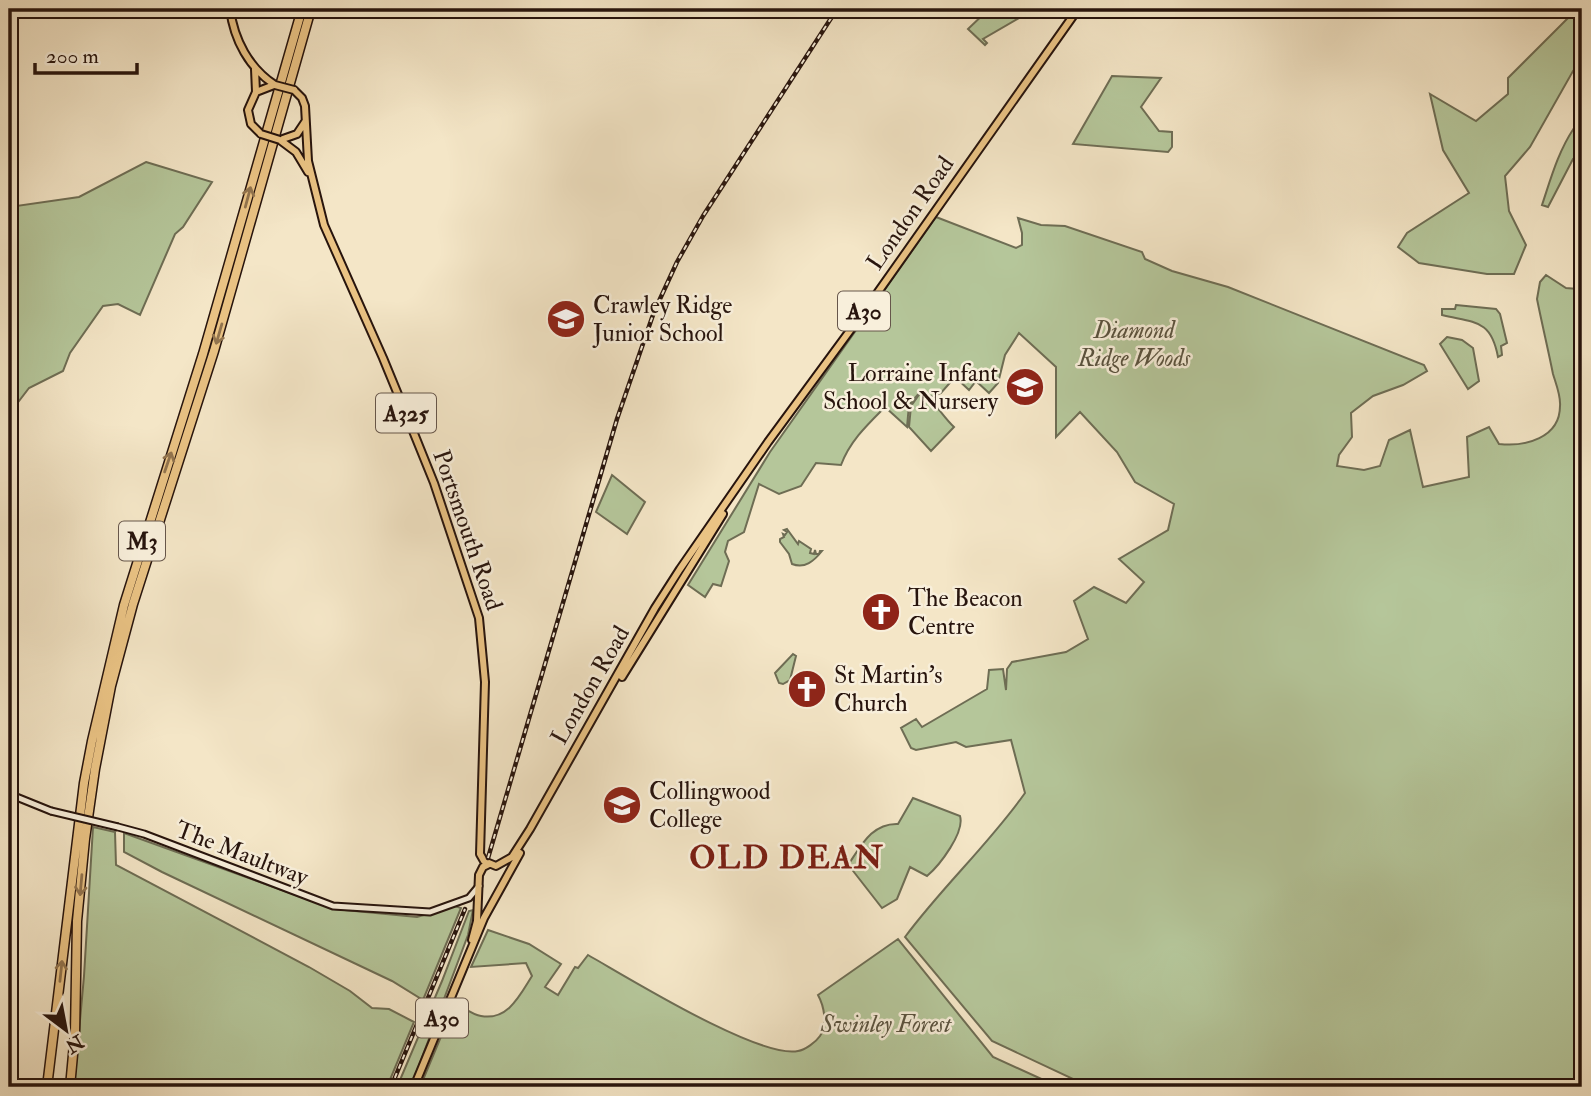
<svg xmlns="http://www.w3.org/2000/svg" width="1591" height="1096" viewBox="0 0 1591 1096" font-family="'IM FELL Double Pica',serif">
	<style>
		.green { fill: #b5c69a; stroke: #6e6d54; stroke-width: 2 }
		.lines { fill: none; stroke-linecap: round; stroke-linejoin: round }
		.stream { stroke: #6d7b74; stroke-width: 2 }
		.secondary-casing { stroke: #27140d; stroke-width: 9 }
		.primary-casing { stroke: #27140d; stroke-width: 10 }
		.highway-casing { stroke: #27140d; stroke-width: 11 }
		.secondary { stroke: #f8efdb; stroke-width: 5 }
		.primary { stroke: #eac384; stroke-width: 6 }
		.highway { stroke: #eac384; stroke-width: 8 }
		.rail-casing { stroke: #27140d; stroke-width: 4.5 }
		.rail { stroke: #f8efdb; stroke-width: 2; stroke-dasharray: 5; stroke-linecap: butt }
		.secondary-bridge-casing { stroke: #27140d; stroke-width: 9; stroke-linecap: butt }
		.primary-bridge-casing { stroke: #27140d; stroke-width: 10; stroke-linecap: butt }
		.secondary-bridge { stroke: #f8efdb; stroke-width: 5 }
		.primary-bridge { stroke: #eac384; stroke-width: 6 }
		.oneway { stroke: #92744e }
		.labels { text-anchor: middle; stroke-width: 5; stroke-linejoin: round; paint-order: stroke }
		.shield { fill: #f8efdb; stroke: #66564b; stroke-width: 2 }
		.shield-label { font-size: 23px; font-weight: bold; fill: #27140d }
		.street-label { font-size: 24px; fill: #27140d; stroke: #f8efdb }
		.poi-label { font-size: 24px; fill: #27140d; stroke: #f8efdb; text-anchor: start }
		.park-label { font-size: 24px; font-style: italic; fill: #59523e; stroke: #f8efdb }
		.district-label { font-size: 32px; font-weight: bold; letter-spacing: 2px; fill: #7a1f14; stroke: #f8efdb }
	</style>
	<rect width="100%" height="100%" fill="#f4e6c7"/>
	<filter id="stains"><feTurbulence type="fractalNoise" baseFrequency=".00286" numOctaves="4"/><feColorMatrix values="0 0 0 0 .2 0 0 0 0 .09 0 0 0 0 .02 0 0 0 .5 -.17"/></filter>
	<radialGradient id="worn" r=".72"><stop offset=".6" stop-color="#630" stop-opacity="0"/><stop offset="1" stop-color="#630" stop-opacity=".3"/></radialGradient>
	<!-- green -->
	<path class="green" d="M989 9H1024L1019 18 983 39 987 43 985 45 968 29Z
		M1577 9H1582V76L1573 71 1530 147 1505 176 1509 211 1526 245 1514 274H1487L1419 263 1398 247 1407 233 1469 193 1443 150 1430 94 1476 121 1508 94V78Z
		M1112 76 1161 78 1141 107 1159 131 1172 132V147L1168 152 1073 144Z
		M1574 128 1582 139V153L1573 159 1548 207 1542 205C1551 178 1558 152 1574 128Z
		M146 162 212 182 183 227 175 234 140 315 118 304 103 306 70 353 63 371 29 388 9 414V207L79 197Z
		M936 217 1016 248 1022 245V233L1018 218 1041 225 1065 226 1142 252 1145 259 1172 271 1228 287 1424 365 1427 371 1403 385 1373 396 1351 413 1352 437 1339 455 1337 466 1364 470 1380 466 1389 440 1410 430 1423 487 1469 477 1467 437 1489 427 1499 444C1525 447 1560 438 1560 406 1561 396 1556 384 1553 374 1548 349 1542 324 1537 299L1540 282 1546 275 1566 288 1578 289 1582 281V1087H1090L992 1041 905 937C942 887 989 844 1025 793L1011 740 966 747 956 742 916 750 911 748 901 728 916 719 922 727 987 689 989 670 1003 669 1006 690 1007 669 1012 662 1066 652 1088 639 1074 601 1094 587 1126 603 1144 582 1119 559 1168 530 1174 504 1135 482 1117 452 1080 412 1056 437V367L1019 333 1005 355 998 383 989 393 976 381 969 390 955 377 941 393 932 397 921 391 909 405 907 427 885 407C867 425 850 441 841 465L816 463 801 486 779 494 759 484 744 532 728 541 725 552 729 561 721 586 713 584 705 597 688 585 770 452Z
		M1456 305 1496 309 1500 314 1507 343 1501 346 1502 355 1498 357C1491 319 1475 323 1442 315V309H1455Z
		M1447 337 1462 340 1473 348 1479 381 1468 389 1440 344Z
		M921 392C935 401 942 416 954 427L931 451 909 427 911 406Z
		M612 475 645 502 627 534 596 512Z
		M787 529 798 544 799 541 811 549 810 553 814 554 815 550 816 554H819L820 551H822C814 561 805 569 792 564L789 554 780 542V539L784 537 783 534 785 535 787 532 784 530Z
		M793 654 796 656 790 680 783 684 779 683 775 673Z
		M913 798 960 816C965 832 940 865 927 876L910 867 897 899 882 908 850 867V862C862 844 873 823 898 824Z
		M93 827 115 832 116 865 309 967 350 991 372 1008 389 1009 414 1022 387 1087H74L84 976Z
		M124 833 334 909 417 917 455 906 461 908 423 1000 392 981 162 872 124 852Z
		M473 910 468 935 415 1076 410 1087H397L442 981 469 911Z
		M488 930 529 944 561 964 545 987 558 995 575 967 578 968 588 955C627 977 759 1059 798 1051 805 1050 816 1042 820 1036 828 1025 824 1006 818 995L898 939 993 1057 1059 1087H420L455 1003C463 1007 473 1015 481 1016 508 1021 520 995 532 976L526 963 471 967Z"/>
	<g class="lines">
		<!-- stream -->
		<path class="stream" d="M1582 724 1578 764 1582 858
			M1582 770V755"/>
		<!-- secondary casing -->
		<g class="secondary-casing">
			<path id="secondary" d="M9 794 51 811
				M118 827 144 834 333 906 430 912 469 898 479 886"/>
		</g>
		<!-- primary casing -->
		<g class="primary-casing">
			<path id="primary" d="M230 9C234 40 249 68 275 85
				M255 69 256 92
				M294 90 302 98 305 106 308 161 324 225 383 358 413 431 434 483 479 618 485 682 480 854 484 861 496 866 512 857 530 829 655 608 680 569 768 442 871 302 1078 9
				M261 134 251 124 248 110 256 92 274 85
				M280 140 296 152 308 172
				M280 140 297 134 305 122
				M622 677 723 514
				M472 940 477 921 479 875 483 867 489 864
				M414 1087 484 918 520 853"/>
		</g>
		<!-- highway casing -->
		<g class="highway-casing">
			<path id="highway" d="M47 1087 84 783 92 741 124 605 203 354 302 9
				M70 1087 75 1033 77 921 85 839 95 769 111 686 133 604 214 351 311 9"/>
		</g>
		<!-- secondary -->
		<use href="#secondary" class="secondary"/>
		<!-- primary -->
		<use href="#primary" class="primary"/>
		<!-- highway -->
		<use href="#highway" class="highway"/>
		<!-- rail casing -->
		<g class="rail-casing">
			<path id="rail" d="M488 858 617 419 654 312 677 262 703 216 837 9
				M391 1087 465 909"/>
		</g>
		<!-- rail -->
		<use href="#rail" class="rail"/>
		<!-- secondary-bridge casing -->
		<g class="secondary-bridge-casing">
			<path id="secondary-bridge" d="M51 811 118 827"/>
		</g>
		<!-- primary-bridge casing -->
		<g class="primary-bridge-casing">
			<path id="primary-bridge" d="M275 85 294 90
				M261 134 280 140"/>
		</g>
		<!-- secondary-bridge -->
		<use href="#secondary-bridge" class="secondary-bridge"/>
		<!-- primary-bridge -->
		<use href="#primary-bridge" class="primary-bridge"/>
	</g>
	<!-- one-way arrows -->
	<defs><path id="oneway-shaft" d="M-6 0H5M1.5-3L5.5 0L1.5 3" fill="none" stroke-width="1.6" stroke-linecap="round" stroke-linejoin="round" transform="scale(1.75)"/></defs>
	<g class="oneway">
		<use href="#oneway-shaft" transform="translate(248 197) rotate(-75)"/>
		<use href="#oneway-shaft" transform="translate(219 334) rotate(106)"/>
		<use href="#oneway-shaft" transform="translate(168 462) rotate(-71)"/>
		<use href="#oneway-shaft" transform="translate(81 885) rotate(95)"/>
		<use href="#oneway-shaft" transform="translate(61 971) rotate(-84)"/>
	</g>
	<!-- icons -->
	<defs>
		<g id="school-disc" transform="scale(2.0125)"><circle r="9.5" fill="#8f2418" stroke="#f8efdb"/><path d="M0-5L7-2L0 1L-7-2ZM-4 1L0 2.5L4 1V4Q0 6-4 4Z" fill="#fff"/></g>
		<g id="church-disc" transform="scale(2.0125)"><circle r="9.5" fill="#8f2418" stroke="#f8efdb"/><path d="M-1.2-6h2.4v3.5h3.3v2.4h-3.3V6h-2.4V-.1h-3.3v-2.4h3.3Z" fill="#fff"/></g>
	</defs>
	<g fill-rule="evenodd">
		<use href="#school-disc" x="566" y="319"/>
		<use href="#school-disc" x="1025" y="387"/>
		<use href="#church-disc" x="881" y="612"/>
		<use href="#church-disc" x="807" y="689"/>
		<use href="#school-disc" x="622" y="805"/>
	</g>
	<g class="labels">
		<!-- shield labels -->
		<g class="shield">
			<rect x="838" y="291.5" width="52" height="39" rx="5"/>
			<rect x="376" y="393.5" width="60" height="39" rx="5"/>
			<rect x="119" y="521.5" width="46" height="39" rx="5"/>
			<rect x="416" y="998.5" width="52" height="39" rx="5"/>
		</g>
		<g class="shield-label">
			<text x="864" y="319">A30</text>
			<text x="406" y="421">A325</text>
			<text x="142" y="549">M3</text>
			<text x="442" y="1026">A30</text>
		</g>
		<!-- street labels -->
		<g class="street-label">
			<text transform="translate(910 213) rotate(-55)" y="8">London Road</text>
			<text transform="translate(468 530) rotate(71)" y="8">Portsmouth Road</text>
			<text transform="translate(590 685) rotate(-60)" y="8">London Road</text>
			<text transform="translate(242 853) rotate(21)" y="8">The Maultway</text>
		</g>
		<!-- poi labels -->
		<g class="poi-label">
			<text x="593" y="313">Crawley Ridge<tspan x="593" dy="28">Junior School</tspan></text>
			<text x="998" y="381" text-anchor="end">Lorraine Infant<tspan x="998" dy="28">School &amp; Nursery</tspan></text>
			<text x="908" y="606">The Beacon<tspan x="908" dy="28">Centre</tspan></text>
			<text x="834" y="683">St Martin's<tspan x="834" dy="28">Church</tspan></text>
			<text x="649" y="799">Collingwood<tspan x="649" dy="28">College</tspan></text>
		</g>
		<!-- park labels -->
		<g class="park-label">
			<text x="1134" y="338">Diamond<tspan x="1134" dy="28">Ridge Woods</tspan></text>
			<text x="886" y="1032">Swinley Forest</text>
		</g>
		<!-- district labels -->
		<g class="district-label">
			<text x="787" y="868">OLD DEAN</text>
		</g>
	</g>
	<!-- margin -->
	<rect width="1591" height="1096" fill="none" stroke="#f4e6c7" stroke-width="35"/>
	<rect x="10" y="10" width="1570" height="1075" fill="none" stroke="#27140d" stroke-width="3.5"/>
	<rect x="18" y="18" width="1556" height="1061" fill="none" stroke="#27140d" stroke-width="2"/>
	<!-- north arrow -->
	<g transform="translate(66 1030) rotate(148)" stroke="#f8efdb" stroke-width="5" paint-order="stroke">
	<path d="M0-5L12 26L0 18L-12 26Z" fill="#27140d"/>
	<text y="-10" font-size="19" font-weight="bold" text-anchor="middle" fill="#27140d">N</text>
	</g>
	<!-- scale -->
	<path d="M35 63v10h102v-10" fill="none" stroke="#27140d" stroke-width="3.5"/>
	<text x="46" y="63" font-size="21" fill="#27140d" stroke="#f8efdb" stroke-width="5" paint-order="stroke">200 m</text>
	<rect width="100%" height="100%" filter="url(#stains)"/>
	<rect width="100%" height="100%" fill="url(#worn)"/>
</svg>
